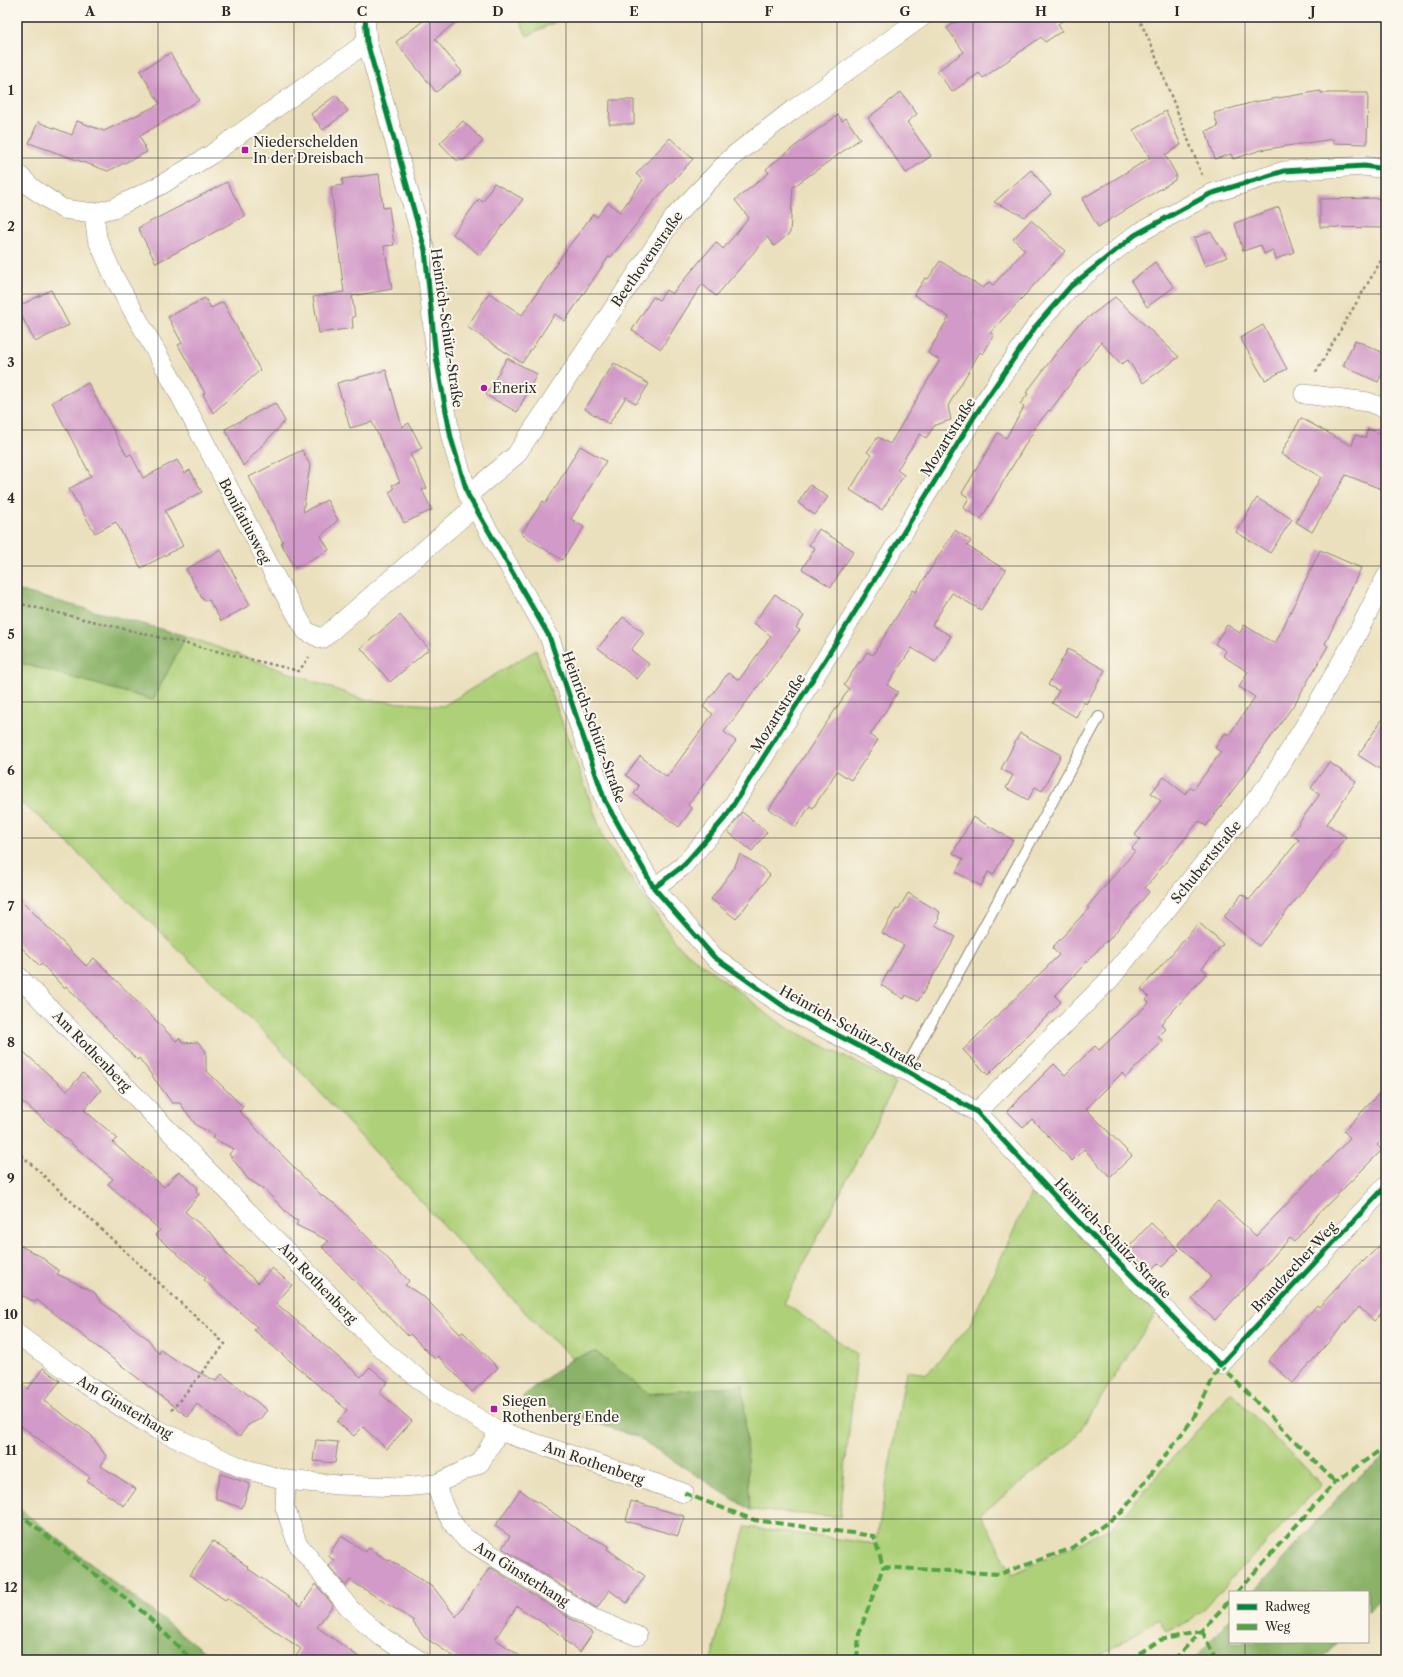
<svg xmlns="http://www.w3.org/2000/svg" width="1403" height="1677" viewBox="0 0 1403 1677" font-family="'Libre Caslon Text',serif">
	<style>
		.green { fill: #aed078; stroke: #6c7e52 }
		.forest { fill: #8ab268; stroke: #5a6e4a }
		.building { fill: #d29ac8 }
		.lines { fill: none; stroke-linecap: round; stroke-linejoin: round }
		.lane-casing { stroke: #8b8674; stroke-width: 12 }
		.street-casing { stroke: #8b8674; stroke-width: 20 }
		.path { stroke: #8b8674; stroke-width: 2.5; stroke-dasharray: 3 3; stroke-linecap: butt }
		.lane { stroke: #fff; stroke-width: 10 }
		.street { stroke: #fff; stroke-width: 19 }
		.quiet { stroke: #51a443; stroke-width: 4; stroke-dasharray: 8 4; stroke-linecap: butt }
		.cycleway-casing { stroke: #fbf7ec; stroke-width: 8 }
		.cycleway { stroke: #00873e; stroke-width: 5 }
		.grid { fill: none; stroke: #2b2b2b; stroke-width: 1; stroke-opacity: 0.55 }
		.poi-dot { fill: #b5179e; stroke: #fbf7ec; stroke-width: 1.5 }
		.labels { text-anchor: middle; stroke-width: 4; stroke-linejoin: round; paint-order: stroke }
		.poi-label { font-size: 14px; fill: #2b2b2b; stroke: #fbf7ec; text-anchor: start }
		.street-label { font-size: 14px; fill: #2b2b2b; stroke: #fbf7ec }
		.neatline { fill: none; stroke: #2b2b2b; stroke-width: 1.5 }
		.grid-label { font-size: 13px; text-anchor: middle; font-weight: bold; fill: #2b2b2b }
	</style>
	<rect width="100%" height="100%" fill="#fbf7ec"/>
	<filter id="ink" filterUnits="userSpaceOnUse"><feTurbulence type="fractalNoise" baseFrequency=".025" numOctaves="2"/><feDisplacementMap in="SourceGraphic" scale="8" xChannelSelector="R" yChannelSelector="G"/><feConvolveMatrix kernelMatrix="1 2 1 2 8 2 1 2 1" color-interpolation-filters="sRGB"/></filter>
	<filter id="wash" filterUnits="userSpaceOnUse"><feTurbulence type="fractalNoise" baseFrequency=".012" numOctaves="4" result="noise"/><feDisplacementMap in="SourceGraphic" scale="16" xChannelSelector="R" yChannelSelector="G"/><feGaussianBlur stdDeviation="0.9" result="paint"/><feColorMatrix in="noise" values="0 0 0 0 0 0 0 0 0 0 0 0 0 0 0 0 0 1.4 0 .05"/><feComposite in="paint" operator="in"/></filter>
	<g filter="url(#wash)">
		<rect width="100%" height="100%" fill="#ebe0bd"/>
		<!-- green -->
		<path class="green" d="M518 17H565L527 36Z
			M186 636 365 700 443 706 536 650 604 839 677 945 784 1026 896 1083 784 1303 857 1354 840 1517 750 1510 743 1385 649 1394 596 1352 573 1358 545 1333 477 1262 265 1033 48 824 17 800V662L153 700Z
			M1034 1187 1155 1314 1073 1441 981 1514 1012 1574 1110 1529 1231 1392 1321 1485 1192 1620 1166 1631 1159 1619 1093 1660H711L745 1527 876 1544 906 1371 927 1374 969 1326Z"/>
		<!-- forest -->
		<path class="forest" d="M17 590 186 636 153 700 17 662Z
			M596 1352 649 1394 743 1385 750 1510 637 1437 522 1397 573 1358Z
			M1386 1455V1593L1368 1611V1592H1254L1350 1484Z
			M17 1507 215 1660H17Z
			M1230 1618V1642H1338L1321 1660H1194Z"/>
		<g id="blocks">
			<!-- building -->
			<path class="building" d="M428 17H462L435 39 462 72 436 92 396 42Z
				M962 17H1068L1058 24 1062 31 1045 42 1041 37 983 78 979 73 952 92 937 71 964 52 947 28Z
				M170 53 199 100 140 136 147 152 108 171 29 143 38 122 72 135 77 121 104 131 160 104 140 71Z
				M1321 91V93H1368L1367 144 1333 143V139L1261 150 1233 159 1231 154 1215 159 1206 131 1218 127 1214 113 1254 102Z
				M901 92 917 114 907 122 931 156 906 173 868 118Z
				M336 95 348 111 323 130 311 114Z
				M610 100H634V124H609Z
				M1166 111 1181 145 1165 155 1177 176H1175V180L1098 227 1082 199 1150 158 1133 130Z
				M838 115 842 121 846 118 860 139 793 187 790 233 774 246 767 237 716 296 702 284 661 349 632 330 653 297 659 300 666 290 672 294 716 242 723 249 749 218 735 200 769 173 766 169 799 143Z
				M463 121 483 141 464 160H456L440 143Z
				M670 138 693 159 653 202 611 257 609 256 565 321 555 314 522 363 467 327 489 293 522 315 566 250 593 214 597 217 608 203 620 212 643 180 636 174Z
				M1031 170 1051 194 1025 217 994 202Z
				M379 174 383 208 389 207 394 245 384 246 392 289 352 296 355 317H352L353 328 319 333 313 297 344 292 331 187 343 185 342 179Z
				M227 182 245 216 156 263 138 228Z
				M494 183 523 199 480 255 453 234 479 199 483 202Z
				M1386 198V228L1320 227V199Z
				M1279 207 1294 252 1276 259 1273 250 1264 254 1261 245 1243 251 1235 223Z
				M1031 220 1065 251 990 333 994 335 983 354 980 352 948 406 951 420 935 425 926 438 920 434 897 470 904 475 882 510 850 490 871 455 867 452 878 437 890 444 940 360 928 353 949 317 914 295 925 278 928 279 940 261 983 288 989 282 993 285 1025 250 1013 239Z
				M1211 232 1227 257 1205 266 1194 238Z
				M1155 262 1174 287 1147 307 1131 281Z
				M51 290 69 325 35 342 17 307Z
				M1115 297 1179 357 1143 383 1128 360 1121 364 1101 342 1050 411 1049 410 1037 425 981 519 963 508 969 498 962 493 998 433 1006 438 1024 407 1020 404 1028 394 1026 393 1076 327Z
				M205 298 211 308 223 302 260 370 213 413 203 394 205 393 178 345 182 343 168 317Z
				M1263 325 1287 369 1265 380 1240 338Z
				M1355 340 1386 354V366L1378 382 1343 366Z
				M507 358 537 374 517 412 486 395Z
				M614 363 649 384 636 404 626 397 609 424 585 409Z
				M386 370 402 427 409 423 422 448 410 454 427 488 422 490 432 510 404 523 389 492 394 489 392 485 400 482 372 422 350 428 337 383Z
				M88 383 127 456 131 454 143 478 177 460 185 473 190 470 202 492 165 511 183 546 141 568 116 522 95 533 69 489 91 476 52 402Z
				M275 403 285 421 243 466 225 429Z
				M1301 418 1352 446 1355 435 1365 438 1368 429 1386 435V491L1346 475 1312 532 1296 522 1321 477 1281 454Z
				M580 446 606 461 571 519 584 527 562 560 521 534 543 501 546 503Z
				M302 450 310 465 303 512 327 500 338 520 321 536 329 550 295 568 281 543 283 542 249 477Z
				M810 485 828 497 815 515 798 503Z
				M1257 498 1292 519 1270 553 1236 532Z
				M819 529 854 551 842 569 831 587 802 569 815 548 809 545Z
				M955 530 971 541 967 546 1006 570 981 610 952 593 932 625 951 636 935 662 912 648 887 685 898 692 870 735 878 740 851 780 837 771 813 808 810 806 796 827 769 809 849 689 844 685 859 662 860 663 867 652 873 655 913 590 916 592Z
				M221 550 250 605 221 621 209 600H203L186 569Z
				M1320 550 1361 568 1325 644 1328 646 1295 703 1247 771 1206 826 1199 821 1145 888 1149 892 1107 942 1106 941 1055 996 1061 1002 988 1075 963 1050 1059 955 1052 948 1089 908 1087 907 1135 851 1132 848 1140 839 1135 835 1161 801 1151 793 1164 777 1185 794 1191 787 1194 789 1221 752 1215 748 1225 733 1229 735 1255 697 1239 687 1248 672 1223 656 1226 651 1215 644 1227 625 1240 633 1244 625 1275 644Z
				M775 594 804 616 796 628 800 630 724 732 736 741 688 805 692 809 679 827 634 794 639 786 626 775 640 756 667 777 713 714 703 707 728 673 739 680 771 636 754 623Z
				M400 615 429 649 390 682 361 648Z
				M623 617 644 633 631 650 649 664 637 679 598 648Z
				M1068 649 1105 670 1086 704 1084 702 1076 717 1052 703 1059 691 1048 685Z
				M1386 714V773L1358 755Z
				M1020 733 1061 755 1042 791 1035 787 1028 800 1006 788 1013 775 1001 769Z
				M1329 762 1356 781 1327 824 1346 837 1259 946 1224 917 1242 894 1249 900 1299 840 1291 834 1320 794 1311 788Z
				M742 812 767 832 752 851 728 832Z
				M973 817 1013 840 993 875 988 872 981 886 956 872 963 859 953 853Z
				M740 854 761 867 770 875 736 919 711 899 734 868Z
				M908 893 940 912 938 917 939 918 935 925 956 937 918 1001 906 995 904 999 881 985 904 945 882 933 896 909 898 910Z
				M17 896 86 966 94 958 176 1041 179 1038 183 1043 198 1042 206 1051V1070L243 1107 239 1111 321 1195 338 1206 409 1281 405 1285 424 1297 460 1334 463 1332 498 1368 472 1392 438 1356 435 1359 410 1334 408 1336 322 1247 329 1241 296 1225 298 1221 293 1219 264 1189 248 1179 229 1154 234 1149 212 1138 215 1135 196 1125 180 1103H172L139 1058 137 1060 66 986 64 988 42 964 40 966 17 943Z
				M1199 923 1223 944 1202 968 1207 973 1161 1024 1166 1029 1158 1037 1163 1041 1126 1077 1122 1073 1086 1109 1132 1156 1110 1177 1084 1149 1072 1161 1032 1119 1023 1127 1007 1111 1054 1064 1065 1075 1095 1046 1099 1050 1149 1003 1146 1000 1149 997 1141 989Z
				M17 1046 67 1091 83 1073 101 1090 84 1110 117 1138 113 1143 164 1187 179 1171 188 1179 198 1188 196 1191 199 1194 185 1212 213 1235 230 1258 258 1283 272 1268 292 1285 276 1303 361 1377 370 1367 388 1382 379 1392 412 1421 387 1449 363 1427 354 1436 337 1422 347 1410 254 1330 257 1327 204 1280 206 1278 155 1235 160 1230 108 1184 113 1179 17 1097Z
				M1386 1086V1136L1377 1145 1382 1150 1316 1216 1294 1242 1290 1238 1215 1320 1192 1299 1211 1277 1178 1244 1218 1201 1256 1236 1350 1138 1344 1131Z
				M1151 1223 1179 1250 1162 1267 1158 1263 1150 1271 1127 1249Z
				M1386 1239V1308L1374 1321 1359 1307 1293 1383 1268 1361 1317 1305 1319 1307 1362 1261 1363 1262Z
				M17 1244 40 1256 59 1271 57 1274 94 1292 101 1302 148 1339 159 1354 161 1350 174 1360 216 1381 222 1374 267 1410 260 1419 248 1425 239 1437 197 1404 188 1417 37 1300 35 1302 17 1293Z
				M43 1368 60 1381 44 1401 91 1435 106 1456 101 1466 136 1489 124 1506 87 1481 90 1477 17 1423V1380L28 1389Z
				M316 1440 338 1442 335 1463 313 1461Z
				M221 1474 250 1484 242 1508 216 1499V1490Z
				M520 1490 584 1534 609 1546 607 1549 645 1576 627 1603 609 1590 597 1608 595 1607 502 1548 510 1536 495 1526Z
				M631 1501 684 1516 678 1536 626 1521Z
				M341 1536 366 1552 368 1548 389 1561 390 1560 434 1588 456 1617 490 1567 593 1633 580 1652 564 1640V1637L517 1606 495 1639 526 1660H459L424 1637 413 1622 414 1621 350 1580 346 1586 329 1566 334 1560 328 1556Z
				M213 1541 248 1567 247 1568 301 1606 316 1584 333 1605 317 1627 363 1660H293L301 1649 227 1598 225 1600 190 1575Z"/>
		</g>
	</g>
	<g filter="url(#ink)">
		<use href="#blocks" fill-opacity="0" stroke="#8b8674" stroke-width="1"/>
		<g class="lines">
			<!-- lane casing -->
			<g class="lane-casing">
				<path id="lane" d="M905 1070 1099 717"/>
			</g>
			<!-- street casing -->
			<g class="street-casing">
				<path id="street" d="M365 17 367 42 425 250 436 357 451 438 468 495 549 636 605 801 654 888 714 957 789 1010 905 1070 977 1112 1075 1218 1220 1365 1386 1186
					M17 173 32 188 63 209 94 213 114 208 161 185 212 154 367 42
					M94 213 97 238 114 277 172 380 279 584 306 631 322 639 474 507
					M1304 394 1368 402 1386 409
					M468 495 516 455 675 216 733 156 790 112 922 17
					M654 888 683 866 725 818 842 633 974 417 1036 326 1070 287 1135 235 1210 194 1284 171 1364 166 1386 169
					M17 975 383 1350 439 1395 499 1431 684 1493
					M977 1112 1110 979 1270 782 1307 722 1354 640 1386 577
					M17 1334 87 1385 156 1429 242 1468 286 1480 338 1485 402 1487 436 1484 480 1463 499 1431
					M286 1480 285 1507 297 1543 351 1610 382 1637 419 1660
					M436 1484C442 1505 449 1522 465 1538L590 1617 637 1636"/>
			</g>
			<!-- path -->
			<path class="path" d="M1138 17 1150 42 1202 175
				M1316 372 1386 252
				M17 603 299 671 309 657
				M17 1151 225 1344 171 1411"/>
			<!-- lane -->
			<use href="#lane" class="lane"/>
			<!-- street -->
			<use href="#street" class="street"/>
			<!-- quiet -->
			<path class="quiet" d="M684 1493 754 1520 874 1536 883 1567 1000 1574 1070 1549 1122 1512 1193 1419 1220 1365 1335 1482
				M17 1512 144 1613 192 1660
				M1237 1592 1335 1482 1386 1446
				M1202 1631 1216 1660
				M857 1660 859 1634 883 1567
				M1129 1660 1160 1640 1202 1631
				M1174 1660 1230 1600"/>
			<!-- cycleway casing -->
			<g class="cycleway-casing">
				<path id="cycleway" d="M365 17 367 42 425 250 436 357 451 438 468 495 549 636 605 801 654 888 714 957 789 1010 905 1070 977 1112 1075 1218 1220 1365 1386 1186
					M654 888 683 866 725 818 842 633 974 417 1036 326 1070 287 1135 235 1210 194 1284 171 1364 166 1386 169"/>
			</g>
			<!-- cycleway -->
			<use href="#cycleway" class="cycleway"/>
		</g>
	</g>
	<!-- grid -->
	<path class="grid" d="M158 17V1660M294 17V1660M430 17V1660M566 17V1660M702 17V1660M837 17V1660M973 17V1660M1109 17V1660M1245 17V1592M17 158H1386M17 294H1386M17 430H1386M17 566H1386M17 702H1386M17 838H1386M17 975H1386M17 1111H1386M17 1247H1386M17 1383H1386M17 1519H1386M1245 1642V1660"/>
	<!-- markers -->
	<g class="poi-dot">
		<rect x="241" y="146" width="8" height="8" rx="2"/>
		<circle cx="484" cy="388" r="4"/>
		<rect x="490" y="1405" width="8" height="8" rx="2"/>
	</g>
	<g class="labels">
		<!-- poi labels -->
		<g class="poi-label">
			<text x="253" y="147">Niederschelden<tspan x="253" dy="16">In der Dreisbach</tspan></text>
			<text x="492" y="393">Enerix</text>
			<text x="502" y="1406">Siegen<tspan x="502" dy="16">Rothenberg Ende</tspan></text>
		</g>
		<!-- street labels -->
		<g class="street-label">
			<text transform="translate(647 259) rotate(-55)" y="5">Beethovenstraße</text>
			<text transform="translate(447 328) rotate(82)" y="5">Heinrich-Schütz-Straße</text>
			<text transform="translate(948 437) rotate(-58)" y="5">Mozartstraße</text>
			<text transform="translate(245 521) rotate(62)" y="5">Bonifatiusweg</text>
			<text transform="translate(778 713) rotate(-58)" y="5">Mozartstraße</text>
			<text transform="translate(594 727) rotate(70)" y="5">Heinrich-Schütz-Straße</text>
			<text transform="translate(1206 862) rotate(-51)" y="5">Schubertstraße</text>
			<text transform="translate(851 1028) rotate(29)" y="5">Heinrich-Schütz-Straße</text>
			<text transform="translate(92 1051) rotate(46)" y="5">Am Rothenberg</text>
			<text transform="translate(1113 1238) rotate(46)" y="5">Heinrich-Schütz-Straße</text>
			<text transform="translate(1294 1267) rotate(-47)" y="5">Brandzecher Weg</text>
			<text transform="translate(318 1283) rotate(46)" y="5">Am Rothenberg</text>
			<text transform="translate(125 1407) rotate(31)" y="5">Am Ginsterhang</text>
			<text transform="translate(594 1463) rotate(19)" y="5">Am Rothenberg</text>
			<text transform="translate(522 1574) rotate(32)" y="5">Am Ginsterhang</text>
		</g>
	</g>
	<!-- margin -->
	<rect width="1403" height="1677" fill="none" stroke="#fbf7ec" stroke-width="44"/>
	<!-- legend -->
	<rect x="1229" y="1591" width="140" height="52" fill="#fbf7ec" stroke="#a8a59f"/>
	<rect x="1237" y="1604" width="20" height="6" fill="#00873e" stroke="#a8a59f"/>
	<text x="1265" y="1611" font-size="12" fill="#2b2b2b">Radweg</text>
	<rect x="1237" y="1624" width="20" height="6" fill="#51a443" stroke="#a8a59f"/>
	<text x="1265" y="1631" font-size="12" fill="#2b2b2b">Weg</text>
	<rect x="22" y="22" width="1359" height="1633" class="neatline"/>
	<g class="grid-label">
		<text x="90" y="16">A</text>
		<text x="226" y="16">B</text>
		<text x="362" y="16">C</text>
		<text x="498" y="16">D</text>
		<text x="634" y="16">E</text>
		<text x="769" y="16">F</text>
		<text x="905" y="16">G</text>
		<text x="1041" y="16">H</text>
		<text x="1177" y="16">I</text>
		<text x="1313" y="16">J</text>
		<text x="11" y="95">1</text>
		<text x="11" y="231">2</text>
		<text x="11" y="367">3</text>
		<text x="11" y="503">4</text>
		<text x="11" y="639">5</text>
		<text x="11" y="775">6</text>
		<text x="11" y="911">7</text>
		<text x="11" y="1047">8</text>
		<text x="11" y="1183">9</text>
		<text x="11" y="1319">10</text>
		<text x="11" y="1455">11</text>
		<text x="11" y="1592">12</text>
	</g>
</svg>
